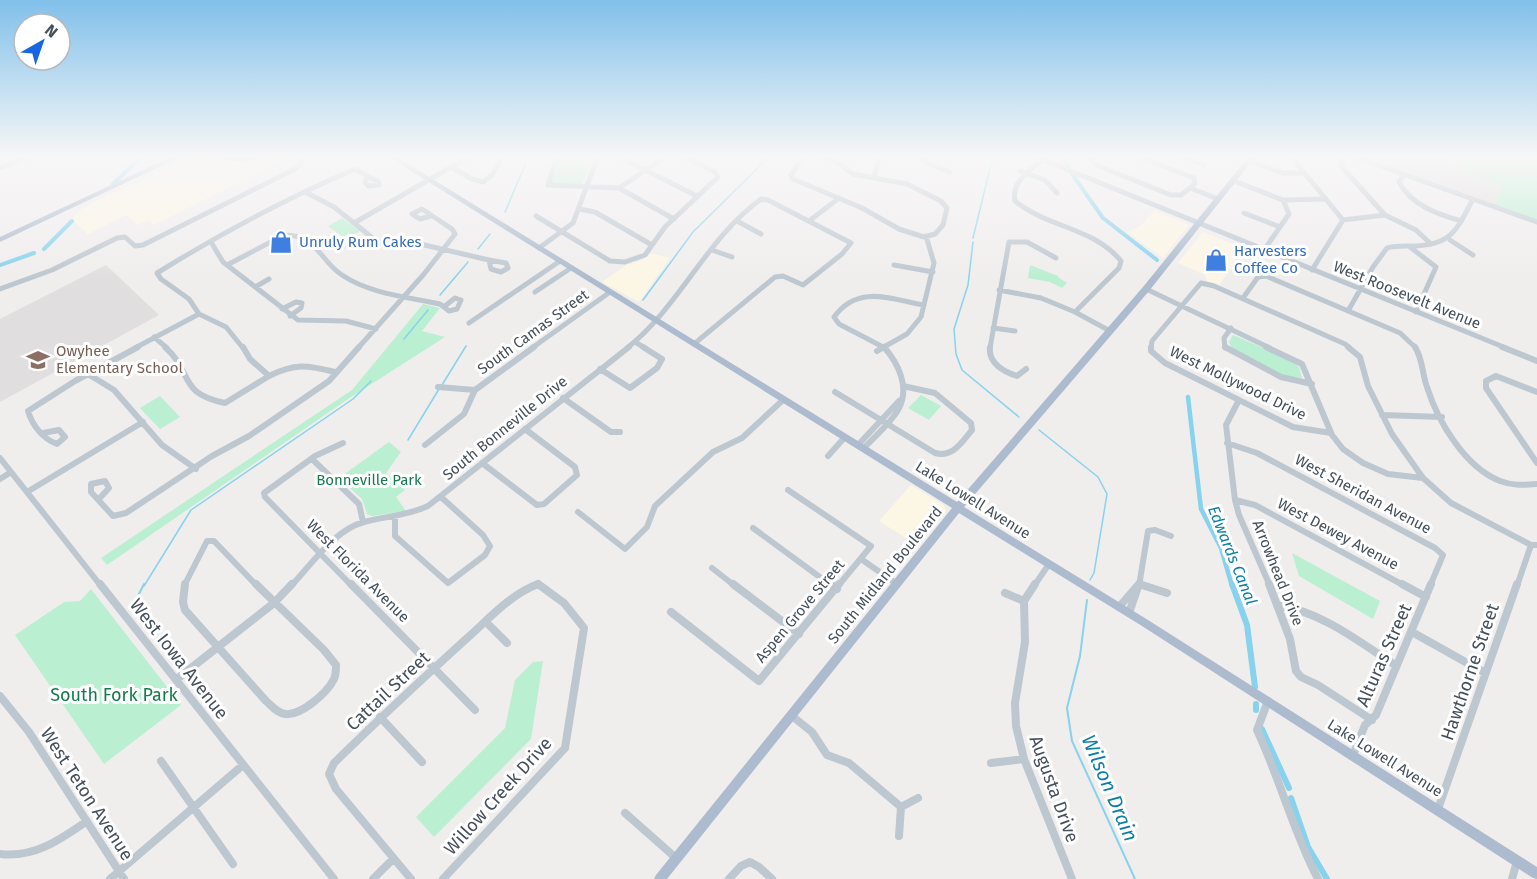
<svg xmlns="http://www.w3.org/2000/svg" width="1537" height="879" viewBox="0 0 1537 879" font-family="'Fira Sans',sans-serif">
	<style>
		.commercial { fill: #fcf6e5 }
		.education { fill: #e1dedf }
		.green { fill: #baefd1 }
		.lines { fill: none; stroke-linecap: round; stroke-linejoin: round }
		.stream-far1 { stroke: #87d2ec; stroke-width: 1.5 }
		.stream { stroke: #87d2ec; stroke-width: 2 }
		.canal-far2 { stroke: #87d2ec; stroke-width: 4 }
		.canal-far1 { stroke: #87d2ec; stroke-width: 4.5 }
		.canal { stroke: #87d2ec; stroke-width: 6 }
		.minor-far2 { stroke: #bdc7d0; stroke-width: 5 }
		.minor-far1 { stroke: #bdc7d0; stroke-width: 6 }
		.minor { stroke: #bdc7d0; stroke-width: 8 }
		.major { fill: #acbbcd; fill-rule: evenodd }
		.labels { text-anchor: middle; stroke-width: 6; stroke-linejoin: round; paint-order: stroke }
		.shop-label { font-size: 15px; fill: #366cbe; stroke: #fff; text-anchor: start }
		.street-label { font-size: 15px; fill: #45505b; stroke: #fff }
		.education-label { font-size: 15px; fill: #785e54; stroke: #fff; text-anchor: start }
		.park-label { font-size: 15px; fill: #167c4e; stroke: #fff }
		.water-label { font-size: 16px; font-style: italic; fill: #0b7fa8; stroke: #fff }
		.near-street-label { font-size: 18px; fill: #45505b; stroke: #fff }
		.near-park-label { font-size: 18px; fill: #167c4e; stroke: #fff }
		.near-water-label { font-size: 20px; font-style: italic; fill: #0b7fa8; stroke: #fff }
	</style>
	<rect width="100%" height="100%" fill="#f0eded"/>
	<!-- commercial -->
	<path class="commercial" d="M192 156H292L154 225 148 220 138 225 126 215 88 234 71 219 84 207Z
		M1155 210 1189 225 1163 258 1127 232 1139 227Z
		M1203 232 1245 249 1219 285 1207 281 1205 275 1178 263Z
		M651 253 670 258 639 302 602 282 626 265 642 260Z
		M911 485 944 505 946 510 918 546 879 521Z"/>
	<!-- education -->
	<path class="education" d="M1362 156H1441L1472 173 1503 185 1494 204Z
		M106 265 159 315 0 402V319Z"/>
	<!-- green -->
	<path class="green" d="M561 156H593L582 184 551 183Z
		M1441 156H1537V220L1494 204 1503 185 1471 174Z
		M342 218 360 231 346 239 328 226Z
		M1030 265 1058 276 1059 278 1067 283 1062 288 1050 282 1028 278Z
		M423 304 440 308 422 331 445 337 345 401 107 565 101 558 352 390Z
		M1233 335 1287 358 1299 367 1302 378 1285 376 1232 349 1229 342Z
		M921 395 941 406 929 420 908 408Z
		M160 396 180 417 160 429 140 408Z
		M389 442 401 452 386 473 405 490 396 497 406 511 372 516 367 514 362 499 339 478Z
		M1292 553 1380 601 1373 619 1299 576Z
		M91 589 181 705 104 764 15 635 64 602 80 601Z
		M543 661 531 739 434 837 416 817 505 728 515 680 533 662Z"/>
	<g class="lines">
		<!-- stream-far1 -->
		<path class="stream-far1" d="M505 212 529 156
			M973 238 993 156
			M973 242 968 285 954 329 956 354 962 370 1019 417
			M478 249 490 234
			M440 295 468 262
			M643 300 693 232 770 156
			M404 339 428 310
			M442 385 466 346
			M1039 430 1098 477 1107 494 1094 573 1090 580
			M408 440 439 389
			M144 586 191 510 353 399 371 381"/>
		<!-- stream -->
		<path class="stream" d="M136 600 144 584
			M1087 600 1080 656 1067 708 1072 741 1135 879"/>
		<!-- canal-far2 -->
		<path class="canal-far2" d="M1063 156 1068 166
			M1072 174 1103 218 1157 260
			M113 184 142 156
			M44 249 72 221
			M0 265 34 253"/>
		<!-- canal-far1 -->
		<path class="canal-far1" d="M1188 397 1201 509 1221 548 1232 586"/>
		<!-- canal -->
		<path class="canal" d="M1232 584 1247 625 1255 687
			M1256 704V710
			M1262 729 1289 788
			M1291 798 1308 847 1327 879"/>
		<!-- minor-far2 -->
		<path class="minor-far2" d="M221 156 242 160 259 156
			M557 156 548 185 619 188 667 156
			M803 156 791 175 793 179 862 208 899 229 924 237 935 234 943 225 947 208 941 201 907 184 853 174 837 162 819 156
			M919 156 929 164 950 172
			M1034 156 1506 348
			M1088 156 1096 165 1171 195H1181L1190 188 1218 199
			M1137 156 1194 178 1195 183 1190 188
			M1179 156 1204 165
			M1295 156 1297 164 1343 220 1312 270
			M1344 156 1341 166 1385 215 1416 230 1431 244
			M1353 156 1537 222
			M625 160 697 196
			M1042 160C1029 171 1011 182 1015 201 1048 228 1093 227 1121 261L1119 268 1075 312
			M1249 161 1283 173H1304
			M0 168 30 156
			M453 168 472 179 483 182 492 175 503 156
			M1020 171 1045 180 1057 193
			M1404 175 1399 182C1411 205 1437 214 1461 221
			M874 177 880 156
			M1234 181 1283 200 1326 199
			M619 188 674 219
			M307 193 334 207 374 239 387 246 420 244 489 260
			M579 209 595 212 652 245
			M1244 213 1280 227
			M536 216 610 261 625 262 645 255 665 227 718 177 715 172 684 156
			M1343 220 1385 215
			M737 221 761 234
			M809 221 839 198
			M354 223 470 156
			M1450 240 1473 255
			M211 242 223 262 298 320 346 321 376 329
			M1410 247 1436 267 1416 312
			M539 248 573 223 598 156
			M712 250 732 257
			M1264 250 1289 214 1283 200
			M489 260 506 263 508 268 501 272 491 269Z
			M227 265 284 235C317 234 319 260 342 275 370 294 408 297 440 304L449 311 457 309 461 300 455 298 445 306
			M894 265 933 272
			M255 287 269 279
			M0 289 52 270 117 238 125 237 135 246 143 245 295 169 301 164V156
			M1146 289 1270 348
			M999 290 1041 298 1075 312 1110 331
			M535 292 571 268
			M1243 298 1258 277 1266 276 1400 333 1416 348
			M282 309 296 302 302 303 301 308 290 316
			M1348 311 1373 267 1387 248C1396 245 1406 246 1415 246 1453 244 1457 229 1473 199
			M469 323 560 261
			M993 328 1015 331
			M154 337 167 348
			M635 342 645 348
			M135 348 199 314
			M243 348 226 327 199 314 189 299 161 279 157 273C220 234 287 198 355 169L368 176 365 182 368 186 379 185 378 181 369 177
			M358 348 424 274 455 234 452 229 422 209 412 214 420 219 431 216
			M532 348 610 292
			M627 348C680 306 706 239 761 199L768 200 851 243 842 254 803 285 783 276 775 277 694 344
			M882 348 907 334 921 317 934 263 926 236
			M885 348 839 324 834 317C858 284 890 299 924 305
			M990 348 1009 242H1027L1056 258
			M1151 348 1152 341 1201 283 1214 286 1345 344 1350 348
			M1225 348 1224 338 1231 328"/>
		<!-- minor-far1 -->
		<path class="minor-far1" d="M165 347C194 373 177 393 225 403L269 376
			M243 347 250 359 269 376C295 363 307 365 335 372
			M990 347C988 363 1004 372 1017 376L1026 369
			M1151 347V351L1165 363 1293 427 1331 433
			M1225 347 1281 377 1312 384
			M1266 347 1302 364 1332 435 1343 449 1363 463 1388 474 1423 478
			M1348 347 1360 357 1368 386 1392 434 1423 478 1451 503 1531 545H1537
			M1415 347C1423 359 1422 374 1427 387 1438 422 1465 467 1500 481 1513 486 1524 485 1537 484
			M1502 347 1537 361
			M877 351 884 347
			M600 369 630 388 657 368 662 359 643 347
			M88 374 114 390 162 445 196 469
			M438 387 475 390
			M835 392 935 453C953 458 962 442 972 430L971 423 935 393 903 386
			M1537 392 1496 376 1486 381V388L1537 463
			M563 398 611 432H620
			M1239 400 1226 425 1235 500 1239 515 1270 586
			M1382 415 1442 417
			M43 433 59 430 65 437 57 444C43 439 32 425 28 411L75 381 138 347
			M343 443 315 456 264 493 265 497 352 586
			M1227 443 1257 453 1435 548 1443 555 1430 586
			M425 445 464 414 475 390 534 347
			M858 445 899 401
			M864 448C874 437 893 421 899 408 910 387 898 363 884 347
			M828 456 845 437
			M0 458 101 586
			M312 459 359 504 363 522
			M482 463 537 505 544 504 577 475 575 467 525 429
			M0 479 11 472
			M788 490 871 546 838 586
			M27 492 143 422
			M99 499 109 488 105 481 91 484V492L113 516 126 513 212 456 249 436 329 381 359 347
			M1235 500 1255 505 1405 586
			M578 512 625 549 647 527 655 506 713 452 742 438 783 400
			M395 517V536L448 583 485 555 490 546 483 535 441 497
			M753 528 832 586
			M861 559 897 584
			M712 568 735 586
			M1139 584 1144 586
			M184 586 207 541H214L257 586
			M291 586C312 564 334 530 364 522 387 516 406 516 428 506L629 347
			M534 586H541
			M1034 586 1049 564
			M1139 586 1148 531 1155 530 1171 536
			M1517 586 1531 545"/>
		<!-- minor -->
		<path class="minor" d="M100 584 334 879
			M185 584 183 602 185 610 266 701C272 706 277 713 285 714 301 716 327 693 334 679 336 675 336 670 336 665L324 650 256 584
			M351 584 475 710
			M733 584 799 634
			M830 584 837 589
			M1035 584 1024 601 1025 642 1015 703 1016 726 1024 759 1072 879
			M1139 584 1167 593
			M1269 584 1290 639 1296 671 1301 677 1318 685 1372 720
			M1402 584 1426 597
			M1005 593 1024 601
			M1277 605C1322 612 1358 641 1395 665
			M1119 607 1139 584
			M671 612 759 681 839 584
			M1129 613 1139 584
			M486 622 507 643
			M1412 632 1485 673
			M177 679 274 603 292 584
			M0 696 29 732 124 879
			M1268 701 1257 730C1280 779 1293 831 1318 879
			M792 716 812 732 827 755 849 763 901 807
			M380 717 422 762
			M1353 755 1365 725 1376 715 1431 584
			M161 761 233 864
			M991 763 1024 759
			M901 807 918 798
			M1438 809 1517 584
			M625 813 676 858
			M899 836 901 807
			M0 854C34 858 60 840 87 821
			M110 879 243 765
			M373 879 393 859
			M411 879 336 789 329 774 334 763C377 721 421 680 465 640 488 620 509 595 538 584
			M443 879 565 748 584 628 564 603 538 584
			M729 879 741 866 750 862 759 867 772 879
			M1512 879 1517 861"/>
		<!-- major -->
		<path class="major" d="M173 156H182L0 242V237Z
			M387 156H395L957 502 1143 287 1249 156H1256L1149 291 964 507 1148 620 1537 867V879L1533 878 1142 626 959 513 667 879H654L656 875 952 508Z"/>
	</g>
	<!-- sky -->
	<linearGradient id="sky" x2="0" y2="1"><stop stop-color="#81c0ea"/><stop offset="0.56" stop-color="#f8f7f7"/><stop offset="1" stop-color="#f8f7f7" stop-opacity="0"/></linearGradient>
	<rect width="1537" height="280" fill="url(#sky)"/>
	<!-- icons -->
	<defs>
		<g id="shop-bare" transform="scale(1.8)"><path d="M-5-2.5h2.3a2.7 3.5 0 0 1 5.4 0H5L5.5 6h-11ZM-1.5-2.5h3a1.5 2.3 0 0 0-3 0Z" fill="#3f7fe0" stroke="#fff" stroke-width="2.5" paint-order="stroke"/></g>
		<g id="school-bare" transform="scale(1.8)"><path d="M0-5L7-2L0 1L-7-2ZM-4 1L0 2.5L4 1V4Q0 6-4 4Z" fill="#8d6e63" stroke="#fff" stroke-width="2.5" paint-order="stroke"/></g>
	</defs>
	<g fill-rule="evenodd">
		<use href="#shop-bare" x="281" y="242"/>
		<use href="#shop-bare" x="1216" y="260"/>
		<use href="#school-bare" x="38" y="360"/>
	</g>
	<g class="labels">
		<!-- shop labels -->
		<g class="shop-label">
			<text x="299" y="247">Unruly Rum Cakes</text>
			<text x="1234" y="256">Harvesters<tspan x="1234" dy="17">Coffee Co</tspan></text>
		</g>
		<!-- street labels -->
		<g class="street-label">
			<text transform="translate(1407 295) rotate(22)" y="5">West Roosevelt Avenue</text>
			<text transform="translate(533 332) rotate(-36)" y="5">South Camas Street</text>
			<text transform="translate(1238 383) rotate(26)" y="5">West Mollywood Drive</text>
			<text transform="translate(505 428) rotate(-39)" y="5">South Bonneville Drive</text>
			<text transform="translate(1363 494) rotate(28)" y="5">West Sheridan Avenue</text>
			<text transform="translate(973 500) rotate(32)" y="5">Lake Lowell Avenue</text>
			<text transform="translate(1338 534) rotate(28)" y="5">West Dewey Avenue</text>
			<text transform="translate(358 571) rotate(45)" y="5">West Florida Avenue</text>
			<text transform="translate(1278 573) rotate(68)" y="5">Arrowhead Drive</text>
			<text transform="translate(885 575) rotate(-51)" y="5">South Midland Boulevard</text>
			<text transform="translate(800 611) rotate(-50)" y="5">Aspen Grove Street</text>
			<text transform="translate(1385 758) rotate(32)" y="5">Lake Lowell Avenue</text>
		</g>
		<!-- education labels -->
		<g class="education-label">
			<text x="56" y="356">Owyhee<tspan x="56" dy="17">Elementary School</tspan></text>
		</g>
		<!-- park labels -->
		<g class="park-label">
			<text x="369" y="485">Bonneville Park</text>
		</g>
		<!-- water labels -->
		<g class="water-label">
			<text transform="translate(1233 555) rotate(68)" y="6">Edwards Canal</text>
		</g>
		<!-- near-street labels -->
		<g class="near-street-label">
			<text transform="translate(1384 655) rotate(-66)" y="6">Alturas Street</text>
			<text transform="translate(179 659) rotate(52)" y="6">West Iowa Avenue</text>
			<text transform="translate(1470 672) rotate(-71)" y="6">Hawthorne Street</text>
			<text transform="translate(388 691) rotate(-43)" y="6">Cattail Street</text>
			<text transform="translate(1054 789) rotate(70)" y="6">Augusta Drive</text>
			<text transform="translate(87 794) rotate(57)" y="6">West Teton Avenue</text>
			<text transform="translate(498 796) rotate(-48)" y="6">Willow Creek Drive</text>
		</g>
		<!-- near-park labels -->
		<g class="near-park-label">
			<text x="114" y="701">South Fork Park</text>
		</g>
		<!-- near-water labels -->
		<g class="near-water-label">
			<text transform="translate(1110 788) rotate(67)" y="7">Wilson Drain</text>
		</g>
	</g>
	<!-- north arrow -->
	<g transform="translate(42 42) rotate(40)"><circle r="28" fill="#ffffff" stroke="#b5b9bd" stroke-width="1.5"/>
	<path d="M0-4.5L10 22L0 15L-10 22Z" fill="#1765e0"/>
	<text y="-9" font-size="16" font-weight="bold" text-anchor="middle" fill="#45505b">N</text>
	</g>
</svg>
